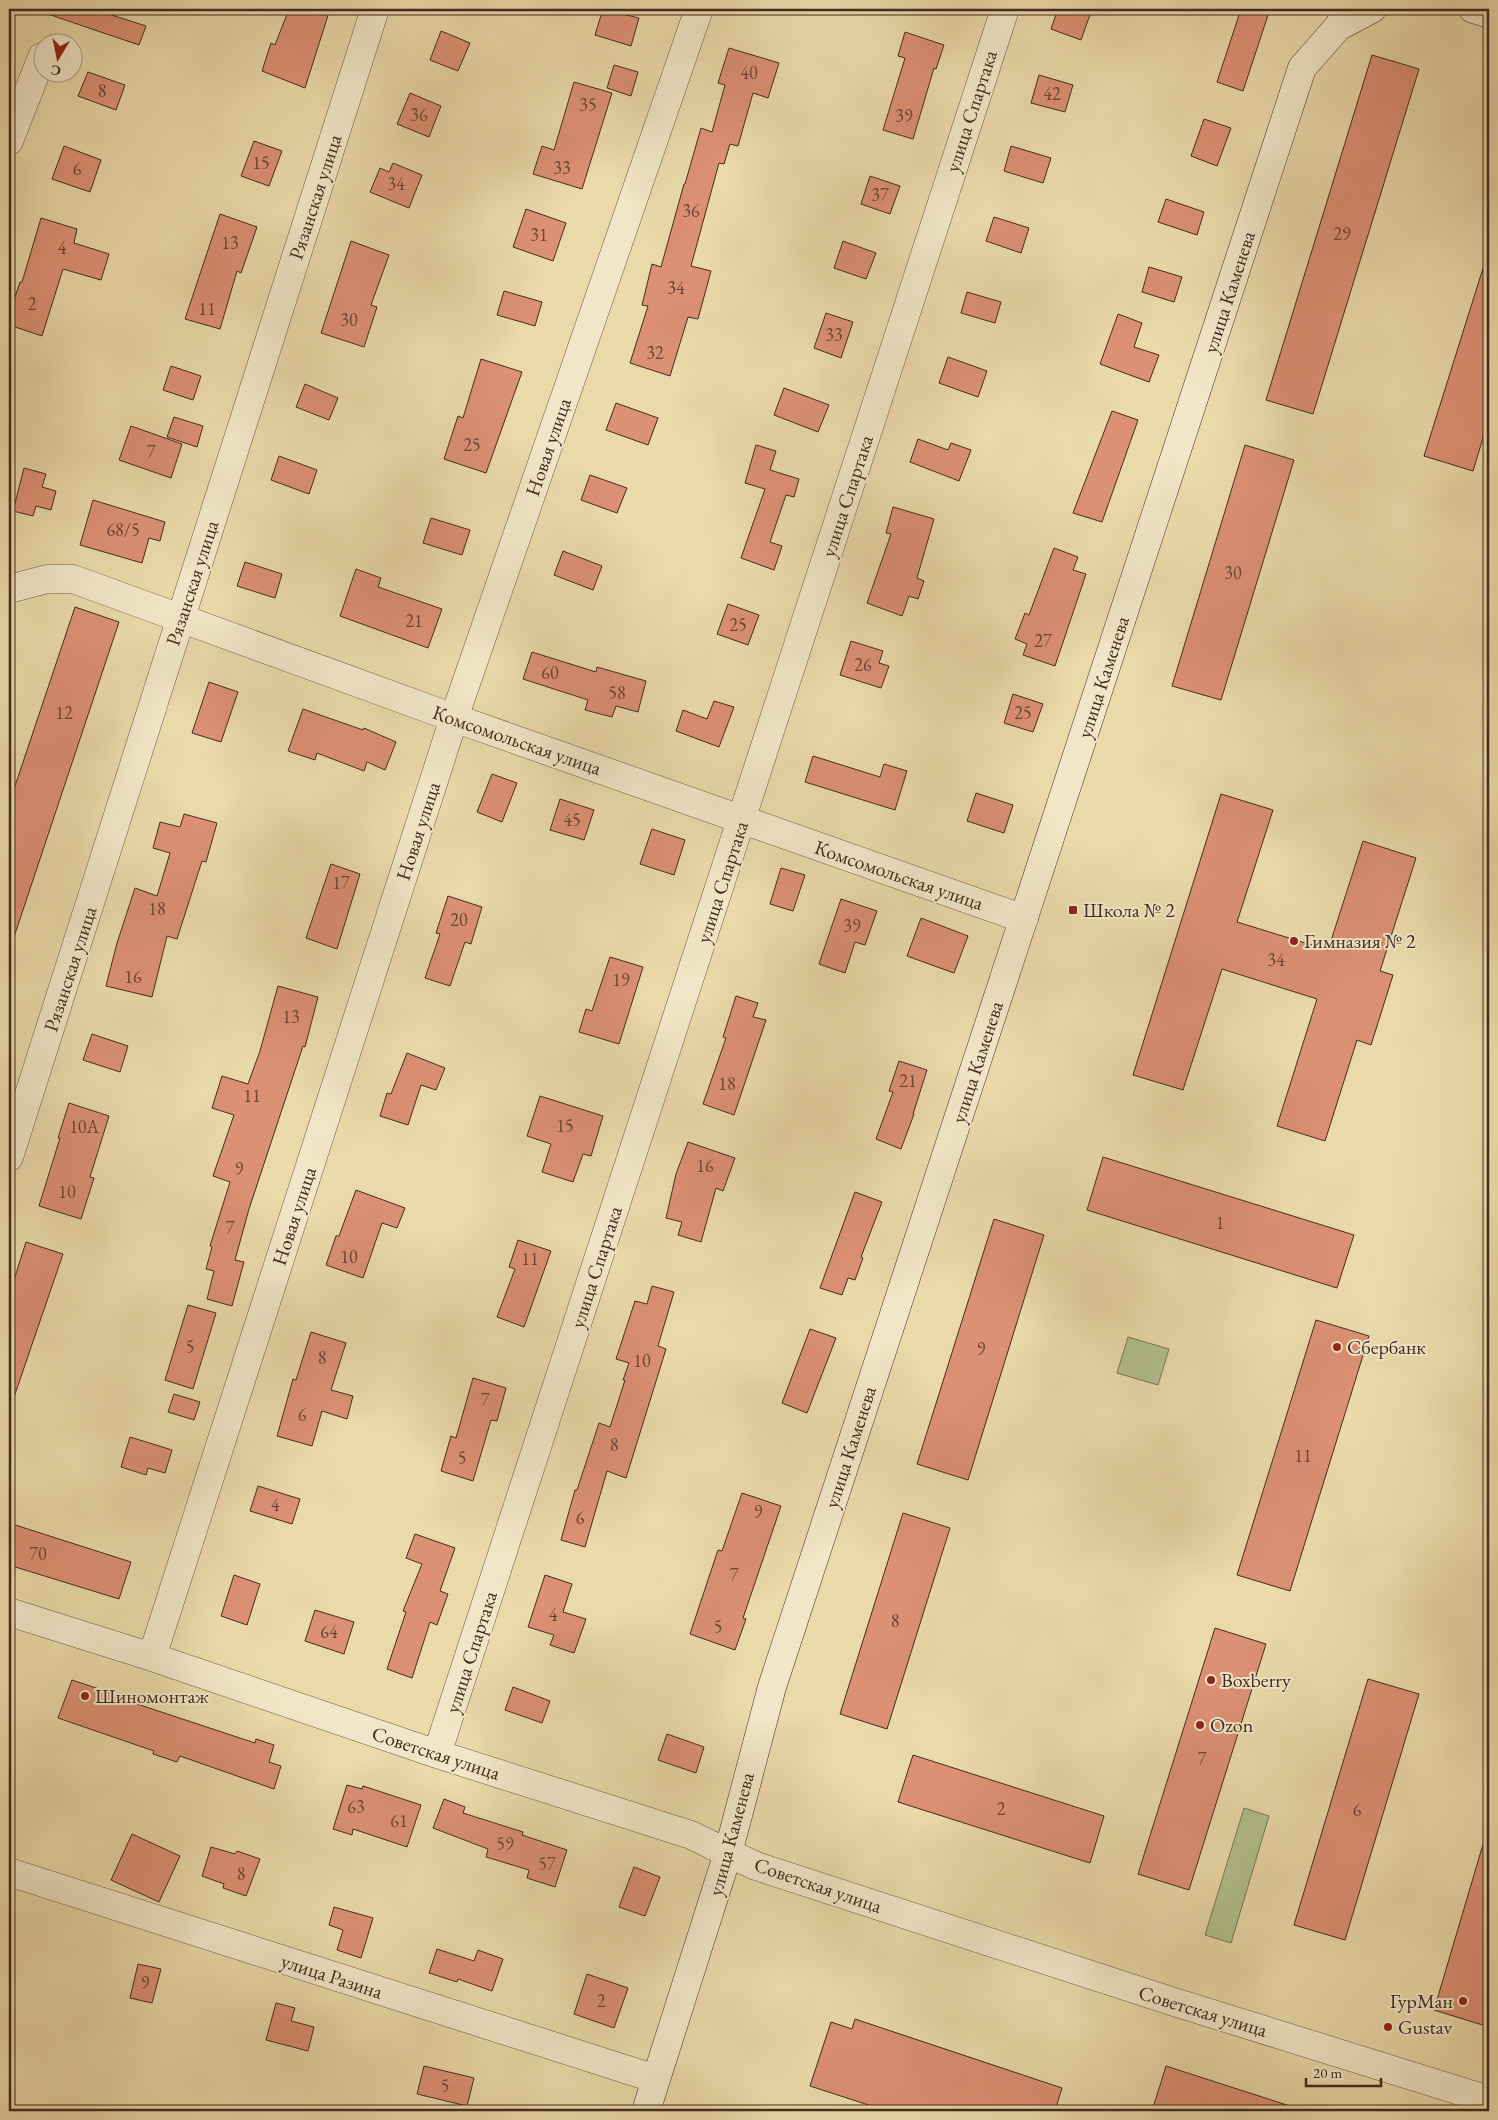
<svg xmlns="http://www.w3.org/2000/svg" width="1498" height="2120" viewBox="0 0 1498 2120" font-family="'EB Garamond',serif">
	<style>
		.green { fill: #b1c08c; stroke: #797656 }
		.building { fill: #dc9074; stroke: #412b20 }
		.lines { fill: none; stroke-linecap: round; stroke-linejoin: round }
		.minor-casing { stroke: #6b5642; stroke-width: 29 }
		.tertiary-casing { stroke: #6b5642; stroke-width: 29 }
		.secondary-casing { stroke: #412b20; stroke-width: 29 }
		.minor { stroke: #f1e6c7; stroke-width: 28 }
		.tertiary { stroke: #f1e6c7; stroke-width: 28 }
		.secondary { stroke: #f1e6c7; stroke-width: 28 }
		.poi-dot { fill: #8f2418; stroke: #f1e6c7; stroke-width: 2 }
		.labels { text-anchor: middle; stroke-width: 4; stroke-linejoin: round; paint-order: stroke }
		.number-label { font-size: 18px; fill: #684435 }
		.street-label { font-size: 20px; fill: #412b20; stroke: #f1e6c7 }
		.poi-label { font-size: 20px; fill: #412b20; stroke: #f1e6c7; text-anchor: start }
	</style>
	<rect width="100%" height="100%" fill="#ead9a9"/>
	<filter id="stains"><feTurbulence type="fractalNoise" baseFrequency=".004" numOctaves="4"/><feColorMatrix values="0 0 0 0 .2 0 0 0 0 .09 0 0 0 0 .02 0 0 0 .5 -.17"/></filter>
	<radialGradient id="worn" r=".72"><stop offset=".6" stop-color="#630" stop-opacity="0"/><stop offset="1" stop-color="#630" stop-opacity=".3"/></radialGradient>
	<!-- green -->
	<path class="green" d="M1128 1337 1169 1349 1158 1385 1117 1373Z
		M1244 1808 1269 1816 1231 1943 1205 1935Z"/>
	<!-- building -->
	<path class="building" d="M42 9H93L146 26 139 45 42 12Z
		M289 9H330L305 88 262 71 271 43 275 45Z
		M603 9 639 18 631 46 595 35Z
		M1058 9H1092L1081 40 1051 29Z
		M1241 9H1270L1243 91 1217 82Z
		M441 31 470 43 458 71 430 60Z
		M905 32 944 45 936 69 934 68 913 139 883 130 905 58 898 56Z
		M729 48 779 63 768 98 753 93 738 146 730 144 724 164 719 163 691 266 711 271 698 319 688 317 670 376 630 363 648 306 642 305 652 264 661 267 684 184H685L701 128 712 132 725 85 718 83Z
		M1372 55 1419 69 1313 414 1266 400Z
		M614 65 638 72 631 96 607 88Z
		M88 72 125 85 116 110 78 96Z
		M1039 75 1073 85 1065 112 1031 103Z
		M574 82 612 93 582 189 533 174 542 146 554 150Z
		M410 93 441 106 429 137 397 124Z
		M1204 119 1231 128 1217 166 1191 156Z
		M254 141 282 151 269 186 241 176Z
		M64 146 101 160 90 192 52 179Z
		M1011 146 1051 158 1043 183 1004 171Z
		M393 163 422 175 409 208 370 192 380 168 389 172Z
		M870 176 900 186 890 214 861 204Z
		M1166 199 1204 212 1197 235 1158 222Z
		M526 209 566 223 553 261 513 247Z
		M220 214 257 227 241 273 237 271 220 329 185 319Z
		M994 217 1029 228 1021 253 986 241Z
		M41 218 77 229 74 243 109 254 101 280 63 269 42 336 9 325V315L20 282H22Z
		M351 241 389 255 371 305 377 307 364 347 321 333Z
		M843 241 876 253 866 279 834 268Z
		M1485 262 1489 263V418L1473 471 1424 456Z
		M1149 267 1182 277 1174 302 1142 292Z
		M504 291 542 302 535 326 497 315Z
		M967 292 1001 302 995 323 961 313Z
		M826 313 853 322 841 358 814 348Z
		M1118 314 1142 323 1134 347 1159 355 1149 382 1100 364Z
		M948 357 987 371 978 397 939 383Z
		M481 359 522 372 486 473 444 459 458 416 463 418Z
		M171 366 201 376 193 400 163 390Z
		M305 384 338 398 329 420 296 407Z
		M784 388 829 405 818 432 774 415Z
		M616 403 658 418 648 445 606 430Z
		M1112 411 1138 420 1102 522 1073 513Z
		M174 417 203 426 197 447 167 437Z
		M131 426 182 444 171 478 119 460Z
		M918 439 948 450 951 443 971 450 959 481 910 462Z
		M756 445 776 451 770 470 799 479 794 497 786 495 770 542 782 546 774 570 741 558 765 489 745 483Z
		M1245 445 1294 460 1221 700 1172 686Z
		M279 456 317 470 309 494 271 480Z
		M24 468 46 474 42 487 56 491 51 510 36 506 33 516 13 511Z
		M590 475 627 488 617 513 581 500Z
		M93 500 165 522 160 541 149 538 142 563 80 545Z
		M893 507 934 519 917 578 924 581 918 599 909 596 902 616 867 603 891 534 886 533Z
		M431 518 470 530 462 555 423 543Z
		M1054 548 1078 557 1073 570 1086 574 1055 666 1023 655 1027 644 1015 639 1025 613 1029 615Z
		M563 551 602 566 593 590 554 575Z
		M245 562 282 574 275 598 237 586Z
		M356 569 381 578 378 587 442 609 428 648 340 616Z
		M728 604 759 615 748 645 717 634Z
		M75 607 119 622 12 943 9 942V804Z
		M851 641 883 651 879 663 889 666 881 688 840 675Z
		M532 652 596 672 597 667 646 681 638 712 616 706 612 717 585 710 588 700 523 679Z
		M209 682 238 692 221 742 192 733Z
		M1013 694 1043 704 1033 732 1004 723Z
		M714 701 734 707 719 747 676 731 683 710 707 719Z
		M303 709 363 730 364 728 396 742 385 770 367 762 364 771 317 753 315 760 288 751Z
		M813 756 880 777 884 764 907 771 895 810 805 782Z
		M492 774 517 783 502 822 477 812Z
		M976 793 1013 805 1004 833 967 821Z
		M1221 794 1273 810 1237 922 1328 950 1363 841 1416 858 1380 971 1393 975 1371 1045 1357 1040 1325 1141 1277 1126 1317 999 1222 969 1183 1090 1133 1075Z
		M560 799 594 810 584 840 550 830Z
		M184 814 217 823 206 862 202 861 177 939 167 936 152 997 106 986 117 943 135 888 157 896 170 853 153 848 160 822 180 827Z
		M652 829 685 840 674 875 640 864Z
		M331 864 360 874 337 949 306 938Z
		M781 868 805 875 793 911 770 904Z
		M448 896 482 907 471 944 465 942 450 986 425 978 440 934 436 933Z
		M841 899 877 911 865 945 855 942 845 973 819 964Z
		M921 918 968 936 954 973 907 956Z
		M610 957 643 967 619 1044 579 1032 586 1009 592 1011Z
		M278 986 318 997 305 1047 303 1046 249 1209 235 1260 244 1262 232 1306 207 1299 214 1271 206 1269 212 1247 210 1246 230 1182 213 1176 234 1115 212 1108 222 1076 248 1084 260 1051Z
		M736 996 758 1003 753 1017 766 1020 734 1115 703 1104 726 1038 723 1037Z
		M92 1034 128 1046 120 1072 83 1060Z
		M407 1053 445 1068 436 1090 421 1085 408 1125 380 1116 387 1093 391 1094Z
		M899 1061 927 1070 913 1114H914L901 1149 876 1139 893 1092 889 1091Z
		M540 1096 603 1116 591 1156 583 1154 573 1182 542 1172 551 1144 527 1136Z
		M69 1103 109 1116 90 1177 94 1178 81 1219 39 1206 60 1138H58Z
		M688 1142 735 1158 723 1191 716 1188 701 1242 678 1235 682 1222 666 1218 676 1174Z
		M1103 1157 1354 1235 1337 1288 1087 1210Z
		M356 1190 405 1208 397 1228 382 1223 363 1278 326 1265 336 1236H339Z
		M855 1192 882 1202 861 1257 863 1258 855 1280 848 1278 842 1295 820 1288Z
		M994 1219 1044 1235 968 1480 917 1464Z
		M518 1240 551 1251 524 1327 497 1317 515 1269 509 1267Z
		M26 1242 63 1254 13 1400 9 1399V1281L13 1283Z
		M652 1286 674 1292 658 1346 666 1349 626 1478 607 1471 585 1547 561 1540 575 1490H577L599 1423 610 1427 625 1380H623L629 1363 616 1359 635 1301 647 1304Z
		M188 1305 216 1313 193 1389 165 1380Z
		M1316 1320 1369 1336 1290 1591 1237 1575Z
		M810 1329 836 1338 807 1413 782 1403Z
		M311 1332 346 1343 331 1390 353 1396 347 1419 322 1411 312 1446 277 1436 293 1379 296 1380Z
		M473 1378 506 1388 497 1421 491 1420 473 1481 441 1471 451 1436 456 1438Z
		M174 1394 200 1402 194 1420 168 1412Z
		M130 1437 172 1450 165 1473 148 1468 146 1475 121 1467Z
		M258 1486 300 1499 292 1524 250 1511Z
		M742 1493 781 1506 743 1618 746 1619 735 1650 690 1634 718 1550 722 1551Z
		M903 1513 950 1528 887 1729 840 1714Z
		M9 1523 131 1562 119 1599 9 1565Z
		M415 1534 455 1548 440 1591 448 1594 437 1625 430 1622 412 1678 387 1669 406 1612 403 1611 422 1564 406 1558Z
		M234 1575 260 1584 247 1625 221 1616Z
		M545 1575 572 1584 563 1612 586 1619 574 1653 550 1645 554 1635 528 1627Z
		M315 1610 354 1622 344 1654 305 1641Z
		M1215 1628 1266 1644 1189 1890 1138 1874Z
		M1368 1679 1419 1694 1345 1940 1294 1925Z
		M72 1680 138 1702 137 1704 255 1743 256 1739 274 1745 269 1762 281 1766 274 1789 180 1756 177 1762 153 1754 154 1751 58 1718Z
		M513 1687 550 1701 542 1723 505 1710Z
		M667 1734 704 1747 696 1773 658 1760Z
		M913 1755 1104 1816 1090 1863 898 1802Z
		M347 1785 362 1789 363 1786 421 1805 407 1847 353 1829 352 1835 333 1829Z
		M444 1799 465 1807 463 1813 523 1832 522 1835 567 1850 555 1887 527 1878 529 1870 486 1857 488 1849 433 1828Z
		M132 1834 180 1856 159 1902 111 1880Z
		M1484 1841 1489 1842V2027L1434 2010Z
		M211 1847 235 1854 237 1851 260 1859 246 1896 223 1888 224 1884 202 1876Z
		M634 1867 660 1877 645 1916 619 1907Z
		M334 1907 373 1918 361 1958 337 1950 343 1930 329 1925Z
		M437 1949 474 1961 478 1950 503 1959 492 1991 458 1979 457 1982 429 1973Z
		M138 1964 161 1969 152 2003 130 1998Z
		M587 1974 628 1988 614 2028 574 2014Z
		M276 2003 295 2008 291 2021 314 2027 308 2051 266 2040Z
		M855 2019 1062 2088 1055 2111H887L810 2086 831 2022 852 2029Z
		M424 2066 474 2078 467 2106 417 2094Z
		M1166 2066 1293 2107 1292 2111H1152Z"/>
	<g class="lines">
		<!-- minor casing -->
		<g class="minor-casing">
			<path id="minor" d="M9 141 42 57
				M9 587 13 588 47 579H73L454 718 1024 919
				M9 1157 375 9
				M9 1612 152 1657 437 1754 691 1835 728 1853
				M152 1657 454 718 699 9
				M437 1754 1005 9
				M9 1872 656 2079"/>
		</g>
		<!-- tertiary casing -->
		<g class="tertiary-casing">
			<path id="tertiary" d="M728 1853 756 1866 1171 2001 1489 2100"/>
		</g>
		<!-- secondary casing -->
		<g class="secondary-casing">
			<path id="secondary" d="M1473 9 1489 14
				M1338 27 1372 9
				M646 2111 728 1853 772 1687 1302 68 1338 27 1348 9"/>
		</g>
		<!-- minor -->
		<use href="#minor" class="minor"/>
		<!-- tertiary -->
		<use href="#tertiary" class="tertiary"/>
		<!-- secondary -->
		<use href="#secondary" class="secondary"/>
	</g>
	<!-- markers -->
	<g class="poi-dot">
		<rect x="1068" y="905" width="10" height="10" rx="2.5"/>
		<circle cx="1294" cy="941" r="5"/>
		<circle cx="1337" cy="1347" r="5"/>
		<circle cx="1211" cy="1680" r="5"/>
		<circle cx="85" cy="1696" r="5"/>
		<circle cx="1200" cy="1725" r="5"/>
		<circle cx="1463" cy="2001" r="5"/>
		<circle cx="1388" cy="2027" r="5"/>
	</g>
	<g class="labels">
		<!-- number labels -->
		<g class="number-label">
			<text x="749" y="79">40</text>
			<text x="102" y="97">8</text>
			<text x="1052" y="100">42</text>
			<text x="588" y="111">35</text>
			<text x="419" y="121">36</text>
			<text x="904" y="122">39</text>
			<text x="261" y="169">15</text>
			<text x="562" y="174">33</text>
			<text x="77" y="175">6</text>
			<text x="396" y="190">34</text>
			<text x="880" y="201">37</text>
			<text x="691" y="217">36</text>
			<text x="1342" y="240">29</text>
			<text x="539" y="241">31</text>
			<text x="230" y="249">13</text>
			<text x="62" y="254">4</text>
			<text x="676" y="294">34</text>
			<text x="32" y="310">2</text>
			<text x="207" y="315">11</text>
			<text x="349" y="326">30</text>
			<text x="834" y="341">33</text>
			<text x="655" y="359">32</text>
			<text x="472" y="451">25</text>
			<text x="151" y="458">7</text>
			<text x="123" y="536">68/5</text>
			<text x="1233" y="579">30</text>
			<text x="414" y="627">21</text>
			<text x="738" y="631">25</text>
			<text x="1043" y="647">27</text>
			<text x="863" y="671">26</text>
			<text x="550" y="679">60</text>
			<text x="617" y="699">58</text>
			<text x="64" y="719">12</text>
			<text x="1023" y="719">25</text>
			<text x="572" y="826">45</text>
			<text x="341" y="889">17</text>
			<text x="157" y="915">18</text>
			<text x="459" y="926">20</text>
			<text x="852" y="932">39</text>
			<text x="1276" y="966">34</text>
			<text x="133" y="983">16</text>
			<text x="621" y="986">19</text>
			<text x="291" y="1023">13</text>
			<text x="908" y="1087">21</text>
			<text x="727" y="1090">18</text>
			<text x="252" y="1102">11</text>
			<text x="565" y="1132">15</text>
			<text x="84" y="1133">10А</text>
			<text x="705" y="1172">16</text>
			<text x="239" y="1175">9</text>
			<text x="67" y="1198">10</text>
			<text x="1220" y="1229">1</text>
			<text x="230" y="1234">7</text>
			<text x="349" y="1263">10</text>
			<text x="530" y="1265">11</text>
			<text x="190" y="1353">5</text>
			<text x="981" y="1355">9</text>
			<text x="322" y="1364">8</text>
			<text x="642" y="1367">10</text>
			<text x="485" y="1406">7</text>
			<text x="302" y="1421">6</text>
			<text x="614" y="1451">8</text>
			<text x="1303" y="1462">11</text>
			<text x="462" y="1464">5</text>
			<text x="275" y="1511">4</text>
			<text x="758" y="1518">9</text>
			<text x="580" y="1524">6</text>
			<text x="38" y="1560">70</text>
			<text x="734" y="1581">7</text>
			<text x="553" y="1621">4</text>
			<text x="895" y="1627">8</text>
			<text x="718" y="1633">5</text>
			<text x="329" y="1638">64</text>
			<text x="1202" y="1765">7</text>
			<text x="356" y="1813">63</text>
			<text x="1001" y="1815">2</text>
			<text x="1357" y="1816">6</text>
			<text x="399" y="1827">61</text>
			<text x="505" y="1850">59</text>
			<text x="547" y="1870">57</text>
			<text x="241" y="1880">8</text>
			<text x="145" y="1989">9</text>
			<text x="601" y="2007">2</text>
			<text x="445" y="2092">5</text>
		</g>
		<!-- street labels -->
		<g class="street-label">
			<text transform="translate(971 111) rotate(-72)" y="7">улица Спартака</text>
			<text transform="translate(315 197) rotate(-72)" y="7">Рязанская улица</text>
			<text transform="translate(1229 292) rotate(-72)" y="7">улица Каменева</text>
			<text transform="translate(548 447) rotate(-71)" y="7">Новая улица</text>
			<text transform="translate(847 496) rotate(-72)" y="7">улица Спартака</text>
			<text transform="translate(192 583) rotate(-72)" y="7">Рязанская улица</text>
			<text transform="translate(1103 677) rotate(-72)" y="7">улица Каменева</text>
			<text transform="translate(517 740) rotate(19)" y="7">Комсомольская улица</text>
			<text transform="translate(418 831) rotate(-72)" y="7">Новая улица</text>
			<text transform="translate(899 875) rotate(19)" y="7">Комсомольская улица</text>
			<text transform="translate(722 882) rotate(-72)" y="7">улица Спартака</text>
			<text transform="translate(70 969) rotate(-72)" y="7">Рязанская улица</text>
			<text transform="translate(977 1062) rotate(-72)" y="7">улица Каменева</text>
			<text transform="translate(294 1216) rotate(-72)" y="7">Новая улица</text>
			<text transform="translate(596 1267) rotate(-72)" y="7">улица Спартака</text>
			<text transform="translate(850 1447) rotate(-72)" y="7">улица Каменева</text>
			<text transform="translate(471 1652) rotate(-72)" y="7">улица Спартака</text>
			<text transform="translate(436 1753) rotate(18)" y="7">Советская улица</text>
			<text transform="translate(731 1834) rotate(-75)" y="7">улица Каменева</text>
			<text transform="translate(818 1885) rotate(19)" y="7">Советская улица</text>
			<text transform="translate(332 1976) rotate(18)" y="7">улица Разина</text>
			<text transform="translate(1203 2011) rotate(17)" y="7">Советская улица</text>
		</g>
		<!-- poi labels -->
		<g class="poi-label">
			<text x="1083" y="917">Школа № 2</text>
			<text x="1304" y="948">Гимназия № 2</text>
			<text x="1347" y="1354">Сбербанк</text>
			<text x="1221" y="1687">Boxberry</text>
			<text x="95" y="1703">Шиномонтаж</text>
			<text x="1210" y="1732">Ozon</text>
			<text x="1453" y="2008" text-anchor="end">ГурМан</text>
			<text x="1398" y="2034">Gustav</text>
		</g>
	</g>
	<!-- margin -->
	<rect width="1498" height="2120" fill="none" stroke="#ead9a9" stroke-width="30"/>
	<rect x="10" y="10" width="1478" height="2100" fill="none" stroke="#412b20" stroke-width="2.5"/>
	<rect x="15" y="15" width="1468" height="2090" fill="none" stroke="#412b20"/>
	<!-- north arrow -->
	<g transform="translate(58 58) rotate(190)"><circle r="24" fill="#f1e6c7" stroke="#ab9b84"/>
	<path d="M0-4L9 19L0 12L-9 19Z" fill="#8f2418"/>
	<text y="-8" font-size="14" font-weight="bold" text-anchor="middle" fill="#412b20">С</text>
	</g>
	<!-- scale -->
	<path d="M1306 2078v8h75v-8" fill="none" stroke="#412b20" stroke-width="2.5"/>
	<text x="1313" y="2078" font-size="15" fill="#412b20" stroke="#f1e6c7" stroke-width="4" paint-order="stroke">20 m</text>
	<rect width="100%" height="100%" filter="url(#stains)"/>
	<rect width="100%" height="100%" fill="url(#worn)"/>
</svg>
